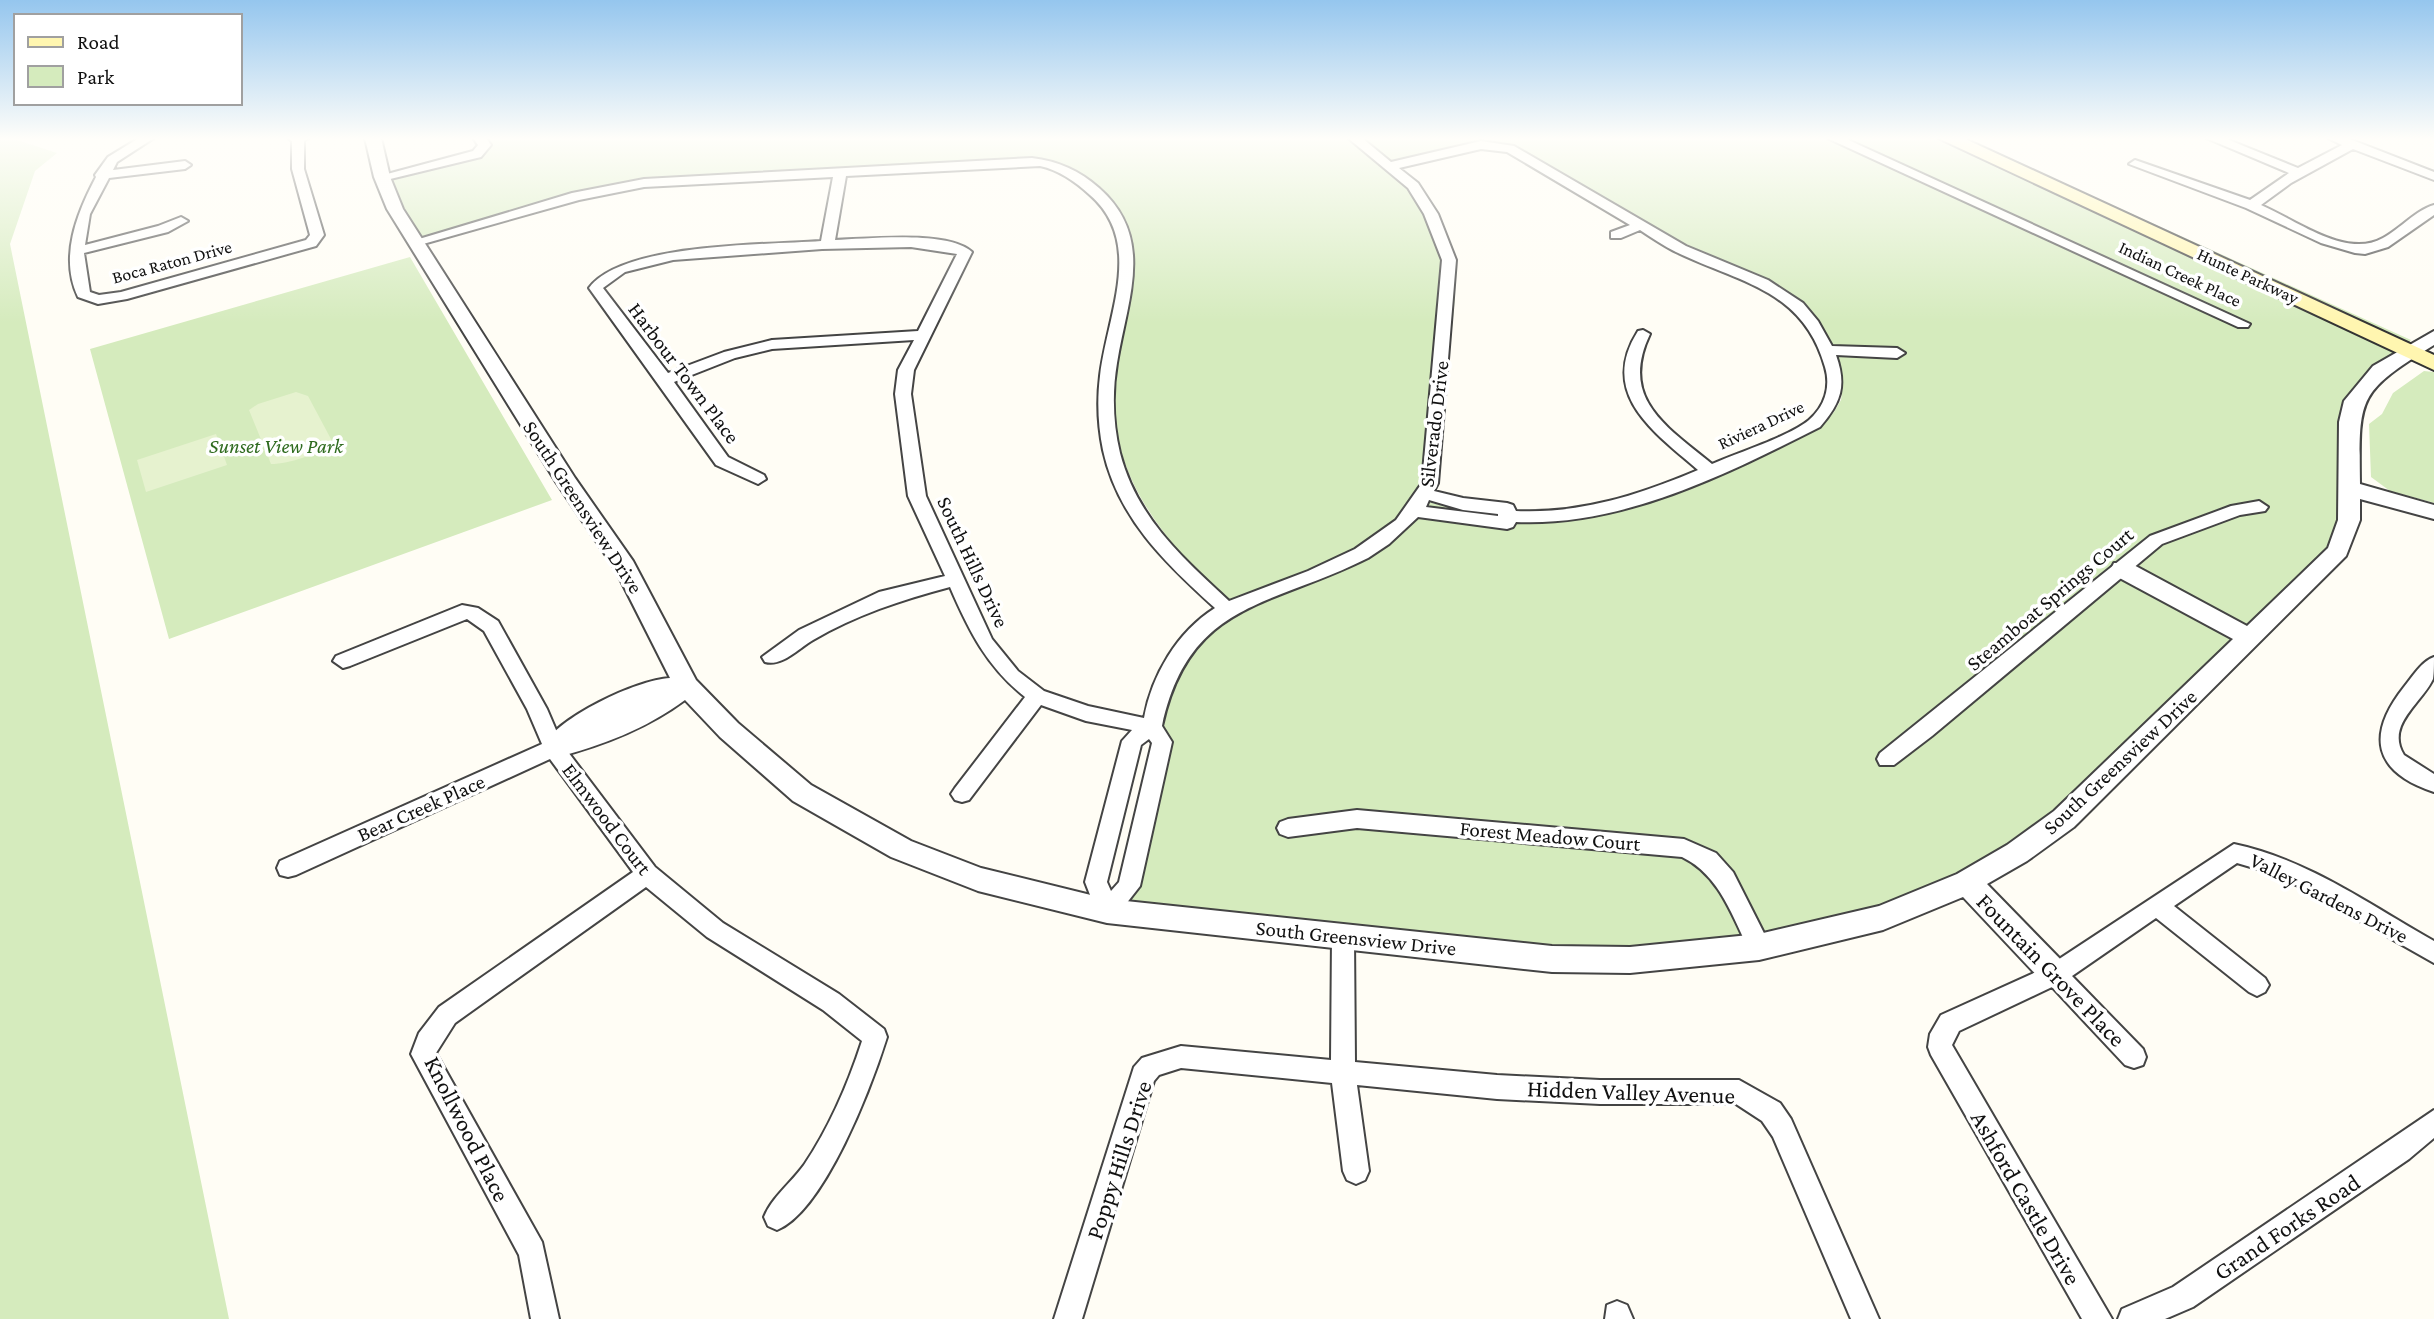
<svg xmlns="http://www.w3.org/2000/svg" width="2434" height="1319" viewBox="0 0 2434 1319" font-family="'Crimson Pro',serif">
	<style>
		.green { fill: #d5ebbd; fill-rule: evenodd }
		.pitch { fill: #e6f2cf }
		.lines { fill: none; stroke-linecap: round; stroke-linejoin: round }
		.minor-casing { stroke: #444; stroke-width: 4 }
		.tertiary-casing { stroke: #444; stroke-width: 4 }
		.secondary-casing { stroke: #333; stroke-width: 4 }
		.minor { fill: #fff; fill-rule: evenodd }
		.tertiary { fill: #fff; fill-rule: evenodd }
		.secondary { fill: #fff6b0; fill-rule: evenodd }
		.labels { text-anchor: middle; stroke-width: 7; stroke-linejoin: round; paint-order: stroke }
		.far-street-label { font-size: 18px; fill: #111; stroke: #fff }
		.street-label { font-size: 21px; fill: #111; stroke: #fff }
		.park-label { font-size: 21px; font-style: italic; fill: #2f6b1f; stroke: #fff }
		.near-street-label { font-size: 24px; fill: #111; stroke: #fff }
	</style>
	<rect width="100%" height="100%" fill="#fffdf5"/>
	<!-- green -->
	<path class="green" d="M11 138 57 153 35 171 10 244 229 1319H0V139Z
		M483 138H1964L2411 340 2398 358 2365 386 2340 545 2084 800 1934 898 1646 959 1115 913 1173 685 1222 601C1153 524 1097 463 1119 352 1125 319 1140 277 1133 244 1126 212 1083 179 1053 166 1039 160 964 169 944 170 851 174 754 173 662 183 580 192 500 221 421 242L387 178 471 158ZM1488 148 1515 151 1681 248 1810 311 1825 333 1832 349 1834 371 1843 383 1841 400 1834 412 1809 433 1644 495 1535 518 1477 514 1428 502 1438 475 1455 297 1454 268 1410 182 1395 167Z
		M410 257 552 500 169 639 90 349Z
		M2424 371 2434 372V503L2390 491 2371 477 2369 424 2382 414 2393 393Z"/>
	<!-- pitch -->
	<path class="pitch" d="M296 392 308 396 332 441C320 454 289 464 271 464L249 410 258 404Z
		M216 434 227 465 146 492 137 460Z"/>
	<g class="lines">
		<!-- minor casing -->
		<g class="minor-casing">
			<path id="minor" d="M139 138H154L117 162 113 170 185 161 191 165 185 169 109 178 90 214 85 245 158 226 181 217 188 221 168 232 84 253 90 292 99 295 121 292 306 240 310 235 292 169V138H304V169L324 235 316 246 127 299 98 304 78 297C59 257 77 213 96 177L95 175 108 157Z
				M473 138H486L491 145 481 157 382 181 376 177 473 151 478 145Z
				M1348 138H1362L1391 162 1481 141 1514 146 1686 246 1768 280 1803 303 1818 321 1832 346 1897 348 1905 353 1897 358 1836 355C1847 386 1841 403 1820 427 1727 474 1622 527 1516 522L1513 527 1507 529 1418 517 1389 544 1368 558C1271 607 1189 601 1162 726L1172 742 1140 886 1115 918 1107 921 1099 918 1085 882 1122 741 1132 730 1086 721 1041 705 969 800 962 802 955 800 951 794 955 788 1025 697C987 667 969 631 950 587 901 600 856 615 813 640 799 648 782 667 765 662L762 657 799 630 879 592 945 576 908 496 895 394 898 370 914 340 772 349 735 358 674 382 728 457 764 475 766 479 758 484 716 465 589 288C622 243 765 245 821 241L833 177 644 187 579 200 416 246 409 242 572 193 644 179 1032 158C1058 161 1080 171 1099 188 1156 238 1127 300 1117 363 1112 392 1113 424 1120 453 1137 518 1182 557 1229 601L1308 571 1355 549 1396 520 1422 483 1442 260 1424 214 1408 188ZM1481 149 1507 152 1630 225 1611 232V238H1621L1640 230C1652 238 1664 246 1676 252 1740 283 1803 289 1825 367 1831 387 1825 406 1809 420 1790 436 1737 453 1712 464 1666 426 1619 399 1650 334L1643 330 1638 331C1598 394 1654 432 1698 470 1639 495 1580 514 1516 511L1513 505 1507 503 1463 498 1434 491 1438 483 1456 260 1438 214 1418 183 1399 168ZM1040 166C1059 170 1076 182 1090 195 1145 243 1107 315 1100 376 1097 400 1098 426 1103 450 1118 518 1165 563 1215 608 1177 632 1152 675 1144 718L1088 706 1044 691 1018 671 992 639 926 496 911 394 914 370 972 252C948 230 867 239 835 240L846 176ZM911 247 957 254 918 331 772 340 724 352 668 373 603 288 625 272 673 260 822 249ZM1429 500 1463 510 1498 514V516L1426 507ZM1149 739 1152 743 1119 882 1111 891 1107 882 1141 745Z
				M1827 138H1844L2250 324 2248 327H2238Z
				M2206 138H2224L2298 168 2342 145 2328 138H2347L2434 172V180L2353 149 2291 183 2261 205C2296 220 2346 259 2383 238 2400 229 2416 210 2434 205V215L2388 247 2365 254 2355 253 2321 243 2246 208 2129 164 2135 160 2250 200 2289 173Z
				M2259 501 2268 507 2265 511 2240 515 2162 544 1932 736 1894 765H1880L1877 759 1880 753 2150 536 2231 506Z
				M462 605 478 608 498 621 547 709 562 744 655 867 723 923 839 994 884 1029 887 1037C872 1085 825 1210 777 1230L768 1226 764 1217C772 1197 791 1183 804 1165 829 1128 848 1084 862 1041L823 1010 707 937 646 887 455 1023 436 1053 542 1242 559 1319H531L519 1255 411 1054 419 1033 439 1007 633 872 550 759 296 875 288 877 280 875 277 868 280 861 542 744 527 709 484 631 467 619 350 666 343 668 333 661 336 656Z
				M2434 657C2434 663 2434 673 2433 679 2422 703 2385 725 2404 755L2434 774V792C2373 772 2366 735 2404 687 2412 677 2422 661 2434 657Z
				M1357 810 1684 839 1716 853 1733 872 1771 947 1767 954 1759 957 1751 954C1733 918 1720 875 1682 857L1357 828 1288 837 1280 834 1277 828 1280 822 1288 819Z
				M2234 844C2307 859 2370 905 2434 941V963L2298 886 2271 873 2237 863 2174 906 2265 978 2269 985 2265 992 2257 996 2249 992 2156 918 2072 976 2143 1049 2146 1057 2143 1065 2134 1068 2125 1065 2052 987 1959 1031 1952 1045 2112 1319H2082L1931 1055 1928 1047 1930 1034 1941 1015 2047 967Z
				M1343 927 1351 930 1354 937 1355 1062 1497 1075 1600 1080H1739L1780 1103 1791 1119 1879 1319H1851L1773 1137 1762 1121 1736 1104H1600L1497 1099 1357 1085 1369 1171 1365 1180 1356 1184 1347 1180 1343 1171 1332 1083 1181 1068 1159 1075 1154 1081 1082 1319H1054L1134 1067 1142 1058 1181 1046 1331 1060 1332 937 1335 930Z
				M2434 1110V1138L2409 1159 2193 1307 2165 1319H2118L2122 1309 2173 1287Z
				M1617 1301 1627 1305 1633 1319H1605L1607 1305Z"/>
		</g>
		<!-- tertiary casing -->
		<g class="tertiary-casing">
			<path id="tertiary" d="M309 138 297 144 289 139V138Z
				M365 138H381L390 177 403 209 575 478 633 561 696 680 738 723 811 785 911 841 981 868 1107 899 1552 946 1630 947 1759 934 1879 906 1957 874 2007 845 2054 811 2233 639 2114 575 2111 569 2114 563H2130L2247 626 2328 548 2338 520 2339 422 2344 401 2373 366 2434 331V345C2357 393 2359 396 2360 484L2434 505V519L2360 499V520L2346 556 2074 827 2027 861 1987 884 2066 965 2070 974 2066 983 2055 987 2044 983 1963 897 1883 930 1759 960 1630 973 1552 972 1107 923 978 891 891 857 793 801 720 737 685 700C646 729 601 746 554 758L545 755 541 748C558 717 636 680 670 678L615 569 556 482 387 209 374 177Z"/>
		</g>
		<!-- secondary casing -->
		<g class="secondary-casing">
			<path id="secondary" d="M1938 138H1963L2434 355V370Z"/>
		</g>
		<!-- minor -->
		<use href="#minor" class="minor"/>
		<!-- tertiary -->
		<use href="#tertiary" class="tertiary"/>
		<!-- secondary -->
		<use href="#secondary" class="secondary"/>
	</g>
	<!-- sky -->
	<linearGradient id="sky" x2="0" y2="1"><stop stop-color="#95c6ee"/><stop offset="0.43" stop-color="#fffefa"/><stop offset="1" stop-color="#fffefa" stop-opacity="0"/></linearGradient>
	<rect width="2434" height="323" fill="url(#sky)"/>
	<g class="labels">
		<!-- far-street labels -->
		<g class="far-street-label">
			<text transform="translate(172 262) rotate(-15)" y="6">Boca Raton Drive</text>
			<text transform="translate(2180 274) rotate(25)" y="6">Indian Creek Place</text>
			<text transform="translate(2248 276) rotate(25)" y="6">Hunte Parkway</text>
			<text transform="translate(1761 425) rotate(-25)" y="6">Riviera Drive</text>
		</g>
		<!-- street labels -->
		<g class="street-label">
			<text transform="translate(684 373) rotate(53)" y="7">Harbour Town Place</text>
			<text transform="translate(1434 424) rotate(-83)" y="7">Silverado Drive</text>
			<text transform="translate(583 507) rotate(57)" y="7">South Greensview Drive</text>
			<text transform="translate(973 562) rotate(65)" y="7">South Hills Drive</text>
			<text transform="translate(2050 599) rotate(-40)" y="7">Steamboat Springs Court</text>
			<text transform="translate(2120 762) rotate(-43)" y="7">South Greensview Drive</text>
			<text transform="translate(421 808) rotate(-24)" y="7">Bear Creek Place</text>
			<text transform="translate(607 819) rotate(53)" y="7">Elmwood Court</text>
			<text transform="translate(1550 836) rotate(5)" y="7">Forest Meadow Court</text>
			<text transform="translate(2329 898) rotate(27)" y="7">Valley Gardens Drive</text>
			<text transform="translate(1356 938) rotate(6)" y="7">South Greensview Drive</text>
		</g>
		<!-- park labels -->
		<g class="park-label">
			<text x="276" y="453">Sunset View Park</text>
		</g>
		<!-- near-street labels -->
		<g class="near-street-label">
			<text transform="translate(2051 970) rotate(46)" y="8">Fountain Grove Place</text>
			<text transform="translate(1631 1092) rotate(2)" y="8">Hidden Valley Avenue</text>
			<text transform="translate(467 1129) rotate(63)" y="8">Knollwood Place</text>
			<text transform="translate(1119 1160) rotate(-72)" y="8">Poppy Hills Drive</text>
			<text transform="translate(2026 1198) rotate(60)" y="8">Ashford Castle Drive</text>
			<text transform="translate(2287 1227) rotate(-34)" y="8">Grand Forks Road</text>
		</g>
	</g>
	<!-- legend -->
	<rect x="14" y="14" width="228" height="91" fill="#ffffff" stroke="#a0a0a0" stroke-width="2"/>
	<rect x="28" y="37" width="35" height="10" fill="#fff6b0" stroke="#a0a0a0" stroke-width="2"/>
	<text x="77" y="49" font-size="21" fill="#111111">Road</text>
	<rect x="28" y="66" width="35" height="21" fill="#d5ebbd" stroke="#a0a0a0" stroke-width="2"/>
	<text x="77" y="84" font-size="21" fill="#111111">Park</text>
</svg>
